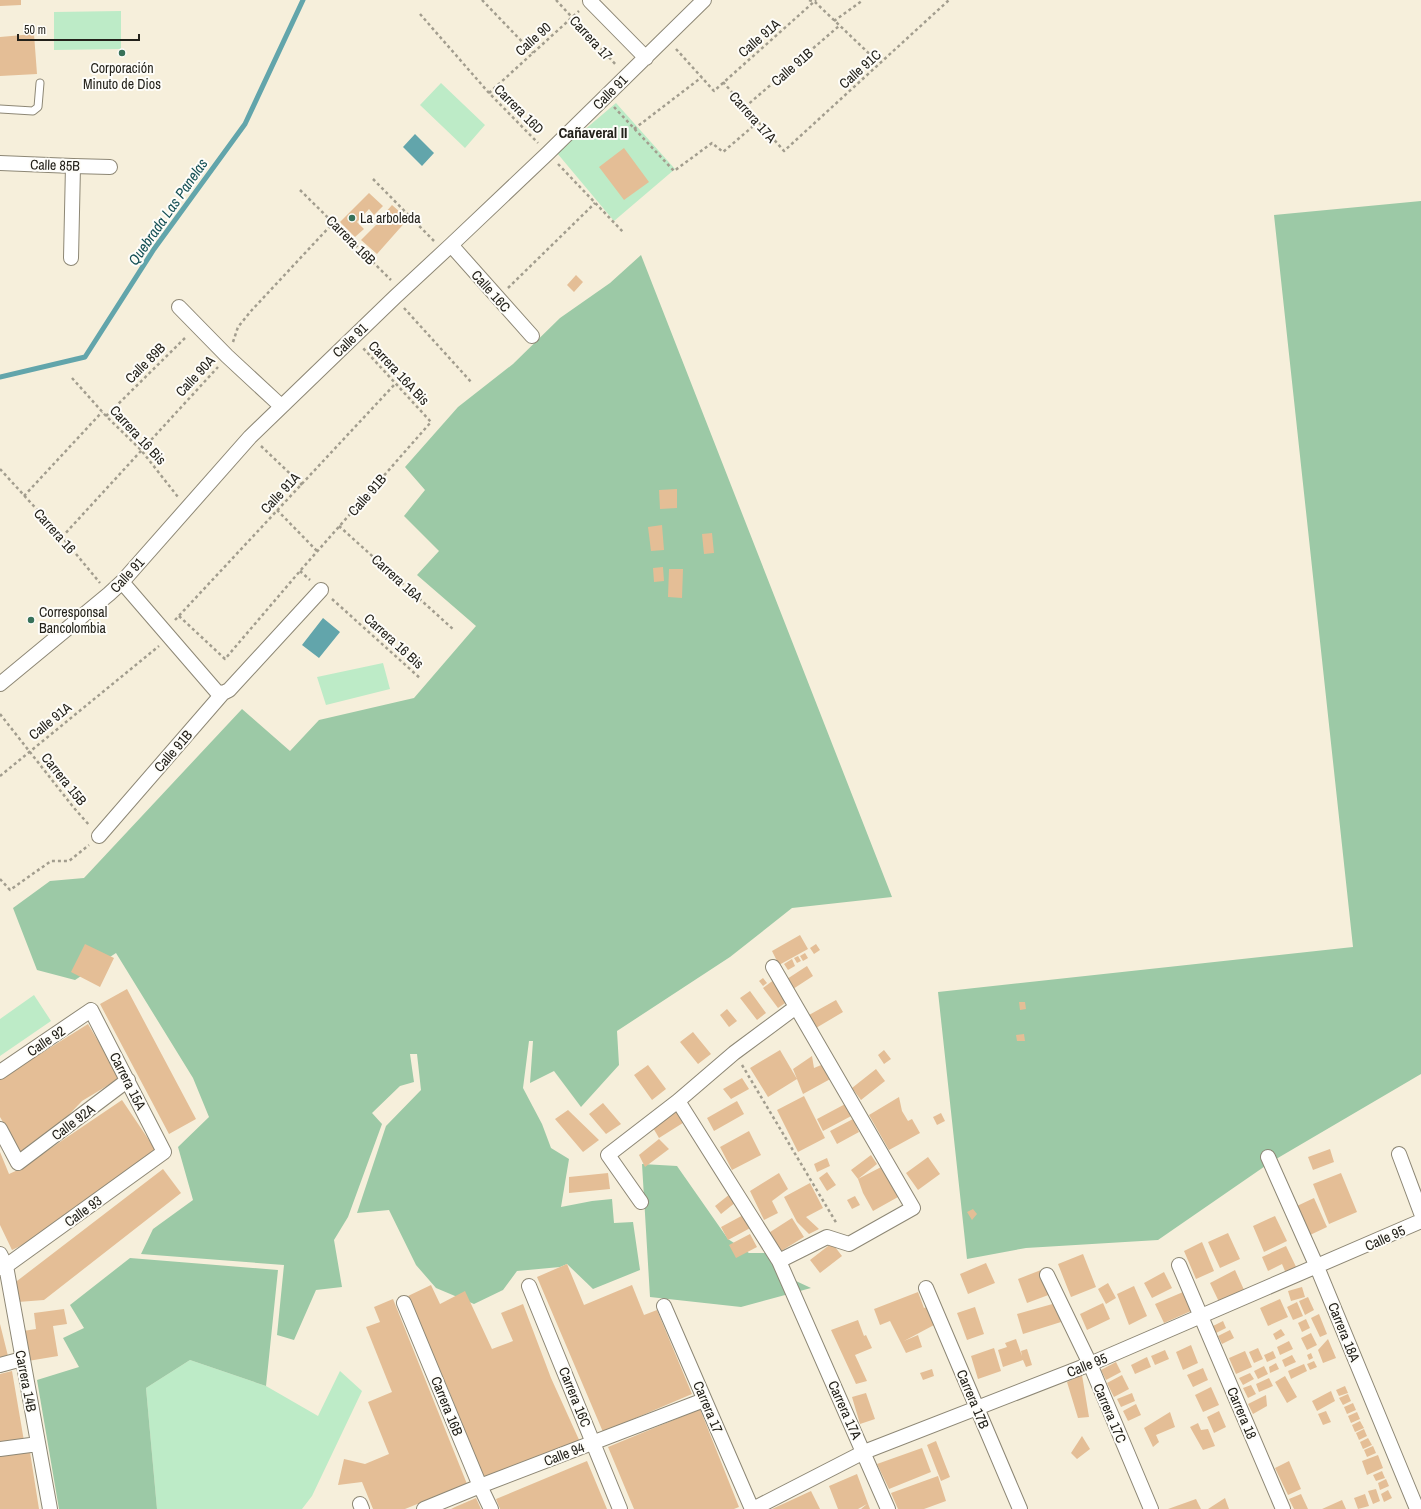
<svg xmlns="http://www.w3.org/2000/svg" width="1421" height="1509" viewBox="0 0 1421 1509" font-family="'Archivo Narrow',sans-serif">
	<style>
		.green { fill: #bdebc7 }
		.forest { fill: #9cc9a6 }
		.water { fill: #62a5ab }
		.lines { fill: none; stroke-linecap: round; stroke-linejoin: round }
		.stream { stroke: #62a5ab; stroke-width: 5 }
		.building { fill: #e4be96 }
		.service-casing { stroke: #8d8775; stroke-width: 9 }
		.minor-casing { stroke: #8d8775; stroke-width: 16 }
		.path { stroke: #a29d8e; stroke-width: 2.5; stroke-dasharray: 3 3; stroke-linecap: butt }
		.service { stroke: #fff; stroke-width: 7 }
		.minor { stroke: #fff; stroke-width: 14 }
		.poi-dot { fill: #377159; stroke: #fefdf9; stroke-width: 1.5 }
		.labels { text-anchor: middle; stroke-width: 4; stroke-linejoin: round; paint-order: stroke }
		.street-label { font-size: 14px; fill: #23211a; stroke: #fefdf9 }
		.poi-label { font-size: 14px; fill: #23211a; stroke: #fefdf9; text-anchor: start }
		.neighbourhood-label { font-size: 15px; font-weight: bold; fill: #23211a; stroke: #fefdf9 }
		.water-label { font-size: 15px; font-style: italic; fill: #165156; stroke: #fefdf9 }
	</style>
	<rect width="100%" height="100%" fill="#f6efdb"/>
	<!-- green -->
	<path class="green" d="M121 11V49L54 50V12Z
		M441 83 485 125 465 148 420 105Z
		M616 103 675 169 614 221 557 153Z
		M383 663 390 689 326 705 317 677Z
		M34 995 51 1021 0 1056V1019Z
		M190 1360 266 1386 318 1416 340 1371 362 1391 312 1496 302 1509H157L146 1388Z"/>
	<!-- forest -->
	<path class="forest" d="M1421 201V1074L1271 1162 1158 1240 1026 1248 967 1259 938 992 1353 947 1274 215Z
		M641 255 892 897 792 908 730 957 617 1031 619 1065 581 1107 554 1071 530 1083 533 1041H529L523 1088 542 1124 551 1148 569 1159 561 1207 592 1201 612 1199 614 1223 633 1222 640 1270 593 1289 567 1264 560 1267 517 1271 503 1290 474 1304 436 1288 416 1265 389 1210 357 1213 386 1126 421 1090 417 1054H410L414 1082 400 1086 372 1113 382 1124 348 1217 334 1240 342 1287 316 1290 294 1340 277 1335 284 1265 141 1254 153 1229 193 1200 178 1147 209 1117 193 1078 116 953 75 980 37 970 13 908 50 881 84 878 242 709 290 751 319 720 414 698 476 626 417 575 439 551 404 516 425 490 405 467 458 407 513 364 560 318 610 283Z
		M642 1164 677 1166 728 1239 749 1253H769L783 1275 811 1288 741 1307 650 1297Z
		M130 1258 278 1270 266 1386 190 1360 146 1388 157 1509H59L37 1380 79 1367 63 1338 84 1328 70 1305Z"/>
	<!-- water -->
	<path class="water" d="M415 134 434 153 422 166 403 147Z
		M323 618 340 632 319 658 302 645Z"/>
	<g class="lines">
		<!-- stream -->
		<path class="stream" d="M0 377 85 357 154 249 245 124 303 0"/>
	</g>
	<!-- building -->
	<path class="building" d="M0 0H21V5L0 6Z
		M34 34 37 74 0 76V37Z
		M624 148 649 182 624 200 599 167Z
		M369 193 383 206 374 215 369 209 357 222 364 229 355 237 340 222Z
		M392 205 408 219 377 254 361 240 387 214 385 213Z
		M576 275 583 282 574 292 567 285Z
		M677 489V508L660 509 659 490Z
		M662 525 664 550 651 551 648 527Z
		M712 533 714 553 704 554 702 534Z
		M663 567 664 581 654 582 653 568Z
		M669 569H683L682 598 668 597Z
		M800 935 808 949 779 965 772 951Z
		M85 944 114 958 100 987 71 972Z
		M816 944 820 950 814 954 810 948Z
		M805 953 808 958 803 961 800 956Z
		M798 956 801 961 797 963 794 958Z
		M792 959 795 966 788 970 784 964Z
		M807 966 813 976 793 989 787 979Z
		M763 978 767 983 763 986 759 981Z
		M775 979 791 999 778 1008 763 988Z
		M127 989 196 1119 169 1134 100 1004Z
		M750 991 766 1013 757 1020 740 998Z
		M836 1000 843 1012 816 1028 809 1015Z
		M1019 1002H1025L1026 1009 1020 1010Z
		M727 1009 737 1021 729 1027 720 1015Z
		M88 1024 120 1078 82 1101 62 1122 22 1154 0 1117V1079Z
		M693 1032 711 1054 698 1064 680 1042Z
		M1024 1034 1025 1041H1017L1016 1035Z
		M780 1050 797 1079 768 1097 750 1068Z
		M884 1050 891 1059 884 1064 878 1055Z
		M812 1056 814 1068 826 1063 834 1077 803 1094 793 1069Z
		M648 1065 666 1089 652 1100 634 1075Z
		M876 1069 885 1081 861 1100 852 1088Z
		M742 1078 749 1089 731 1099 723 1089Z
		M804 1096 825 1138 798 1152 777 1110Z
		M899 1097 902 1111 908 1121 912 1119 920 1133 889 1150 869 1115Z
		M122 1100 157 1152 39 1237 12 1250 0 1225V1152L9 1174 20 1169Z
		M737 1101 744 1114 714 1131 707 1118Z
		M849 1102 855 1114 823 1131 817 1119Z
		M603 1103 621 1124 606 1134 589 1114Z
		M679 1109 686 1121 659 1138 652 1126Z
		M568 1110 599 1140 583 1152 555 1119Z
		M941 1113 945 1121 937 1125 933 1117Z
		M853 1119 859 1132 837 1144 830 1131Z
		M749 1131 761 1155 732 1170 720 1147Z
		M659 1139 669 1149 645 1167 639 1155Z
		M1330 1149 1334 1162 1313 1170 1308 1157Z
		M871 1155 877 1164 858 1179 851 1170Z
		M928 1157 940 1174 918 1190 906 1173Z
		M827 1158 830 1166 817 1172 814 1164Z
		M885 1165 888 1179 898 1197 873 1211 863 1193 858 1179Z
		M163 1169 181 1193 44 1300 18 1302 16 1286 17 1281Z
		M827 1172 836 1185 827 1191 819 1178Z
		M608 1173 610 1189 569 1193V1177Z
		M779 1173 788 1189 772 1201 778 1213 764 1220 750 1191Z
		M1341 1173 1357 1212 1329 1224 1313 1184Z
		M810 1183 823 1208 806 1217 819 1229 809 1234 797 1222 784 1197Z
		M730 1194 736 1202 721 1214 715 1206Z
		M855 1196 860 1205 852 1209 847 1200Z
		M1314 1198 1327 1227 1310 1235 1297 1206Z
		M973 1209 977 1214 972 1220 967 1212Z
		M747 1213 754 1226 728 1240 721 1227Z
		M1275 1216 1287 1241 1264 1252 1253 1226Z
		M792 1218 804 1237 778 1253 767 1234Z
		M1228 1233 1240 1259 1220 1268 1208 1242Z
		M750 1234 757 1247 736 1258 729 1245Z
		M1202 1242 1214 1271 1196 1279 1184 1251Z
		M832 1243 842 1256 820 1273 810 1260Z
		M1286 1246 1299 1273 1288 1278 1282 1264 1268 1271 1262 1257Z
		M1083 1254 1096 1287 1071 1297 1058 1264Z
		M986 1263 995 1283 968 1294 960 1274Z
		M567 1264 584 1305 632 1285 644 1315 657 1310 692 1394 603 1432 537 1277Z
		M1041 1270 1051 1294 1027 1303 1018 1279Z
		M1235 1270 1245 1292 1220 1304 1210 1283Z
		M1164 1272 1172 1288 1152 1298 1144 1283Z
		M1108 1283 1116 1298 1106 1304 1098 1289Z
		M431 1285 440 1304 465 1291 492 1349 513 1341 501 1313 523 1304 551 1378 580 1442 484 1480 449 1391 408 1296Z
		M1134 1286 1147 1316 1129 1325 1117 1294Z
		M1302 1287 1305 1297 1291 1301 1288 1291Z
		M918 1292 924 1308 930 1306 934 1325 904 1341 918 1335 922 1347 906 1353 890 1321 880 1325 874 1309Z
		M1183 1292 1191 1311 1164 1323 1155 1304Z
		M1308 1297 1314 1310 1305 1315 1299 1301Z
		M393 1299 467 1484 405 1509H373L362 1482 338 1485 344 1459 365 1464 389 1454 368 1402 392 1392 366 1327 380 1322 374 1307Z
		M1280 1299 1288 1317 1268 1326 1260 1308Z
		M1297 1302 1303 1316 1293 1320 1287 1307Z
		M1056 1303 1061 1322 1023 1334 1017 1314Z
		M1103 1303 1110 1319 1087 1330 1080 1314Z
		M975 1307 984 1334 967 1340 957 1313Z
		M64 1309 67 1324 53 1326 58 1356 28 1361 23 1331 36 1329 34 1313Z
		M1319 1314 1327 1334 1320 1337 1311 1318Z
		M1306 1319 1310 1328 1302 1332 1298 1323Z
		M858 1320 864 1336 866 1335 872 1348 855 1355 867 1381 856 1384 831 1330Z
		M1223 1321 1226 1328 1216 1333 1213 1326Z
		M0 1324 8 1356 0 1358Z
		M1281 1329 1285 1335 1276 1340 1273 1334Z
		M1230 1330 1234 1338 1222 1344 1218 1336Z
		M1311 1333 1317 1345 1307 1350 1301 1338Z
		M1016 1339 1022 1356 1021 1351 1027 1349 1032 1365 1026 1367 1023 1360 1003 1367 998 1350 1007 1347 1005 1343Z
		M1328 1339 1336 1358 1323 1363 1318 1350Z
		M1289 1341 1293 1349 1280 1355 1277 1347Z
		M1191 1345 1198 1363 1183 1370 1176 1352Z
		M994 1348 1001 1371 978 1379 971 1356Z
		M1258 1348 1263 1359 1254 1363 1249 1352Z
		M1165 1350 1169 1359 1155 1365 1151 1356Z
		M1245 1351 1252 1367 1236 1374 1229 1358Z
		M1273 1351 1276 1358 1267 1362 1264 1355Z
		M1311 1353 1313 1358 1309 1360 1307 1355Z
		M1292 1355 1296 1362 1285 1367 1282 1360Z
		M1147 1357 1151 1367 1135 1374 1131 1365Z
		M1314 1361 1317 1367 1310 1370 1307 1364Z
		M1116 1362 1121 1372 1106 1380 1101 1370Z
		M1276 1363 1279 1369 1270 1373 1269 1367Z
		M1304 1364 1307 1371 1291 1379 1288 1371Z
		M1264 1366 1268 1374 1258 1379 1254 1371Z
		M1203 1368 1208 1380 1193 1387 1187 1375Z
		M932 1369 934 1376 923 1380 920 1373Z
		M12 1371 24 1441 0 1445V1374Z
		M1250 1373 1254 1379 1243 1385 1239 1378Z
		M1082 1375 1089 1417 1078 1418 1067 1382Z
		M1122 1375 1129 1389 1114 1397 1107 1383Z
		M1285 1376 1297 1397 1287 1403 1275 1382Z
		M1269 1378 1273 1386 1259 1392 1256 1384Z
		M1251 1385 1256 1394 1248 1398 1243 1388Z
		M1345 1386 1348 1393 1339 1396 1336 1390Z
		M1211 1387 1219 1405 1203 1412 1195 1395Z
		M1331 1391 1335 1401 1317 1411 1312 1401Z
		M866 1393 875 1419 860 1424 852 1397Z
		M1132 1393 1135 1401 1121 1407 1117 1399Z
		M1348 1394 1351 1401 1343 1405 1339 1398Z
		M1266 1395 1267 1406 1253 1414 1248 1404Z
		M1353 1403 1356 1410 1347 1414 1344 1407Z
		M1136 1404 1141 1415 1128 1421 1123 1411Z
		M700 1409 739 1507 734 1509H634L608 1447Z
		M1219 1411 1226 1427 1214 1433 1207 1417Z
		M1326 1411 1331 1422 1323 1425 1318 1414Z
		M1170 1412 1175 1427 1156 1435 1159 1442 1153 1447 1144 1428Z
		M1357 1412 1360 1419 1351 1423 1348 1416Z
		M1360 1421 1364 1428 1355 1432 1352 1425Z
		M1198 1423 1201 1430 1208 1429 1215 1446 1203 1450 1190 1427Z
		M1364 1429 1367 1436 1359 1440 1356 1433Z
		M1082 1436 1090 1449 1077 1459 1071 1453Z
		M1368 1438 1372 1445 1363 1449 1360 1442Z
		M936 1441 950 1477 941 1481 927 1445Z
		M1373 1446 1376 1453 1367 1457 1364 1450Z
		M922 1448 931 1472 889 1489 877 1464Z
		M30 1452 39 1509H0V1456Z
		M1378 1455 1383 1468 1367 1475 1362 1461Z
		M587 1461 607 1509H500L496 1499Z
		M1289 1461 1301 1489 1288 1495 1275 1468Z
		M1382 1471 1385 1478 1376 1481 1373 1475Z
		M857 1474 870 1509H861L867 1504 858 1509H838L829 1486Z
		M938 1476 946 1501 924 1509H898L891 1493Z
		M1386 1479 1389 1486 1380 1490 1378 1483Z
		M1376 1489 1380 1501 1373 1504 1368 1491Z
		M1388 1490 1392 1498 1384 1502 1381 1494Z
		M811 1491 820 1509H772Z
		M1301 1494 1308 1509H1294L1289 1499Z
		M1365 1494 1369 1506 1358 1509 1354 1498Z
		M476 1498 481 1509H451L455 1507Z
		M1225 1498 1229 1509H1208Z
		M1196 1499 1201 1509H1168Z
		M1342 1500 1346 1509H1322Z"/>
	<g class="lines">
		<!-- service casing -->
		<g class="service-casing">
			<path id="service" d="M0 109 33 111 38 107 40 83"/>
		</g>
		<!-- minor casing -->
		<g class="minor-casing">
			<path id="minor" d="M590 1 646 58
				M0 163 73 166 110 167
				M451 245 532 336
				M71 258 73 166
				M179 307 227 356 281 406
				M122 582 217 692 223 693
				M0 684 109 594 122 582 250 437 395 297 451 245 548 153 704 0
				M99 836 223 693 229 690 321 590
				M773 967 913 1208 849 1244 827 1237 779 1261
				M0 1072 91 1010 164 1152 6 1266 0 1268
				M678 1101 779 1261 888 1509
				M0 1129 18 1163 128 1080
				M1399 1154 1421 1213
				M1268 1157 1317 1267 1417 1509
				M641 1202 608 1155 678 1101 734 1053 796 1007
				M0 1254 6 1266 50 1509
				M1179 1265 1283 1509
				M1047 1275 1090 1364 1151 1509
				M529 1286 620 1509
				M926 1288 1020 1509
				M404 1303 480 1486 491 1509
				M664 1306 752 1509
				M0 1365 22 1359
				M0 1449 38 1444
				M360 1504 362 1509
				M424 1509 480 1486 704 1400
				M753 1509 864 1452 1090 1364 1421 1221"/>
		</g>
		<!-- path -->
		<path class="path" d="M482 0 533 53
			M556 0 617 66
			M809 0 815 2 880 64
			M420 14 489 93 538 143
			M834 21 863 0
			M676 49 714 91 816 0
			M723 82 784 151 949 0
			M489 93 579 11
			M614 107 674 171 712 143 723 152 758 122
			M745 107 839 26
			M634 129 702 77
			M558 164 624 233
			M373 179 434 241
			M300 190 391 280
			M508 288 595 203
			M404 308 472 383
			M233 342 238 327 251 311 333 223
			M72 378 106 416 141 450 178 497
			M106 416 187 336
			M261 446 302 485
			M0 469 62 537 100 583
			M24 496 102 412
			M277 510 317 551
			M339 526 454 630
			M62 537 218 367
			M300 571 310 580
			M332 599 421 679
			M179 616 225 659 300 571 431 422 363 348
			M175 620 395 384
			M0 714 74 808 90 826
			M0 776 159 646
			M0 879 10 890 51 861H69L89 845
			M742 1065 837 1224"/>
		<!-- service -->
		<use href="#service" class="service"/>
		<!-- minor -->
		<use href="#minor" class="minor"/>
	</g>
	<!-- markers -->
	<g class="poi-dot">
		<circle cx="122" cy="53" r="4"/>
		<circle cx="352" cy="218" r="4"/>
		<circle cx="31" cy="620" r="4"/>
	</g>
	<g class="labels">
		<!-- street labels -->
		<g class="street-label">
			<text transform="translate(591 38) rotate(47)" y="5">Carrera 17</text>
			<text transform="translate(759 38) rotate(-41)" y="5">Calle 91A</text>
			<text transform="translate(533 39) rotate(-42)" y="5">Calle 90</text>
			<text transform="translate(792 67) rotate(-41)" y="5">Calle 91B</text>
			<text transform="translate(860 69) rotate(-42)" y="5">Calle 91C</text>
			<text transform="translate(610 92) rotate(-45)" y="5">Calle 91</text>
			<text transform="translate(519 109) rotate(45)" y="5">Carrera 16D</text>
			<text transform="translate(753 117) rotate(48)" y="5">Carrera 17A</text>
			<text transform="translate(55 165) rotate(2)" y="5">Calle 85B</text>
			<text transform="translate(351 240) rotate(45)" y="5">Carrera 16B</text>
			<text transform="translate(491 291) rotate(48)" y="5">Calle 16C</text>
			<text transform="translate(350 340) rotate(-44)" y="5">Calle 91</text>
			<text transform="translate(145 363) rotate(-45)" y="5">Calle 89B</text>
			<text transform="translate(399 373) rotate(47)" y="5">Carrera 16A Bis</text>
			<text transform="translate(195 376) rotate(-47)" y="5">Calle 90A</text>
			<text transform="translate(138 435) rotate(47)" y="5">Carrera 16 Bis</text>
			<text transform="translate(280 493) rotate(-47)" y="5">Calle 91A</text>
			<text transform="translate(367 495) rotate(-49)" y="5">Calle 91B</text>
			<text transform="translate(55 531) rotate(48)" y="5">Carrera 16</text>
			<text transform="translate(127 575) rotate(-47)" y="5">Calle 91</text>
			<text transform="translate(397 578) rotate(42)" y="5">Carrera 16A</text>
			<text transform="translate(394 641) rotate(42)" y="5">Carrera 16 Bis</text>
			<text transform="translate(50 721) rotate(-39)" y="5">Calle 91A</text>
			<text transform="translate(173 751) rotate(-49)" y="5">Calle 91B</text>
			<text transform="translate(64 779) rotate(51)" y="5">Carrera 15B</text>
			<text transform="translate(46 1041) rotate(-34)" y="5">Calle 92</text>
			<text transform="translate(128 1081) rotate(63)" y="5">Carrera 15A</text>
			<text transform="translate(73 1122) rotate(-37)" y="5">Calle 92A</text>
			<text transform="translate(83 1211) rotate(-36)" y="5">Calle 93</text>
			<text transform="translate(1385 1238) rotate(-24)" y="5">Calle 95</text>
			<text transform="translate(1344 1332) rotate(68)" y="5">Carrera 18A</text>
			<text transform="translate(1087 1365) rotate(-22)" y="5">Calle 95</text>
			<text transform="translate(26 1381) rotate(79)" y="5">Carrera 14B</text>
			<text transform="translate(575 1397) rotate(68)" y="5">Carrera 16C</text>
			<text transform="translate(973 1399) rotate(67)" y="5">Carrera 17B</text>
			<text transform="translate(447 1406) rotate(68)" y="5">Carrera 16B</text>
			<text transform="translate(708 1407) rotate(67)" y="5">Carrera 17</text>
			<text transform="translate(845 1410) rotate(66)" y="5">Carrera 17A</text>
			<text transform="translate(1110 1413) rotate(67)" y="5">Carrera 17C</text>
			<text transform="translate(1242 1413) rotate(67)" y="5">Carrera 18</text>
			<text transform="translate(564 1454) rotate(-21)" y="5">Calle 94</text>
		</g>
		<!-- poi labels -->
		<g class="poi-label">
			<text x="122" y="73" text-anchor="middle">Corporación<tspan x="122" dy="16">Minuto de Dios</tspan></text>
			<text x="360" y="223">La arboleda</text>
			<text x="39" y="617">Corresponsal<tspan x="39" dy="16">Bancolombia</tspan></text>
		</g>
		<!-- neighbourhood labels -->
		<g class="neighbourhood-label">
			<text x="593" y="138">Cañaveral II</text>
		</g>
		<!-- water labels -->
		<g class="water-label">
			<text transform="translate(168 212) rotate(-55)" y="5">Quebrada Las Panelas</text>
		</g>
	</g>
	<!-- scale -->
	<path d="M18 34v6h121v-6" fill="none" stroke="#23211a" stroke-width="2"/>
	<text x="24" y="34" font-size="12" fill="#23211a" stroke="#fefdf9" stroke-width="3" paint-order="stroke">50 m</text>
</svg>
